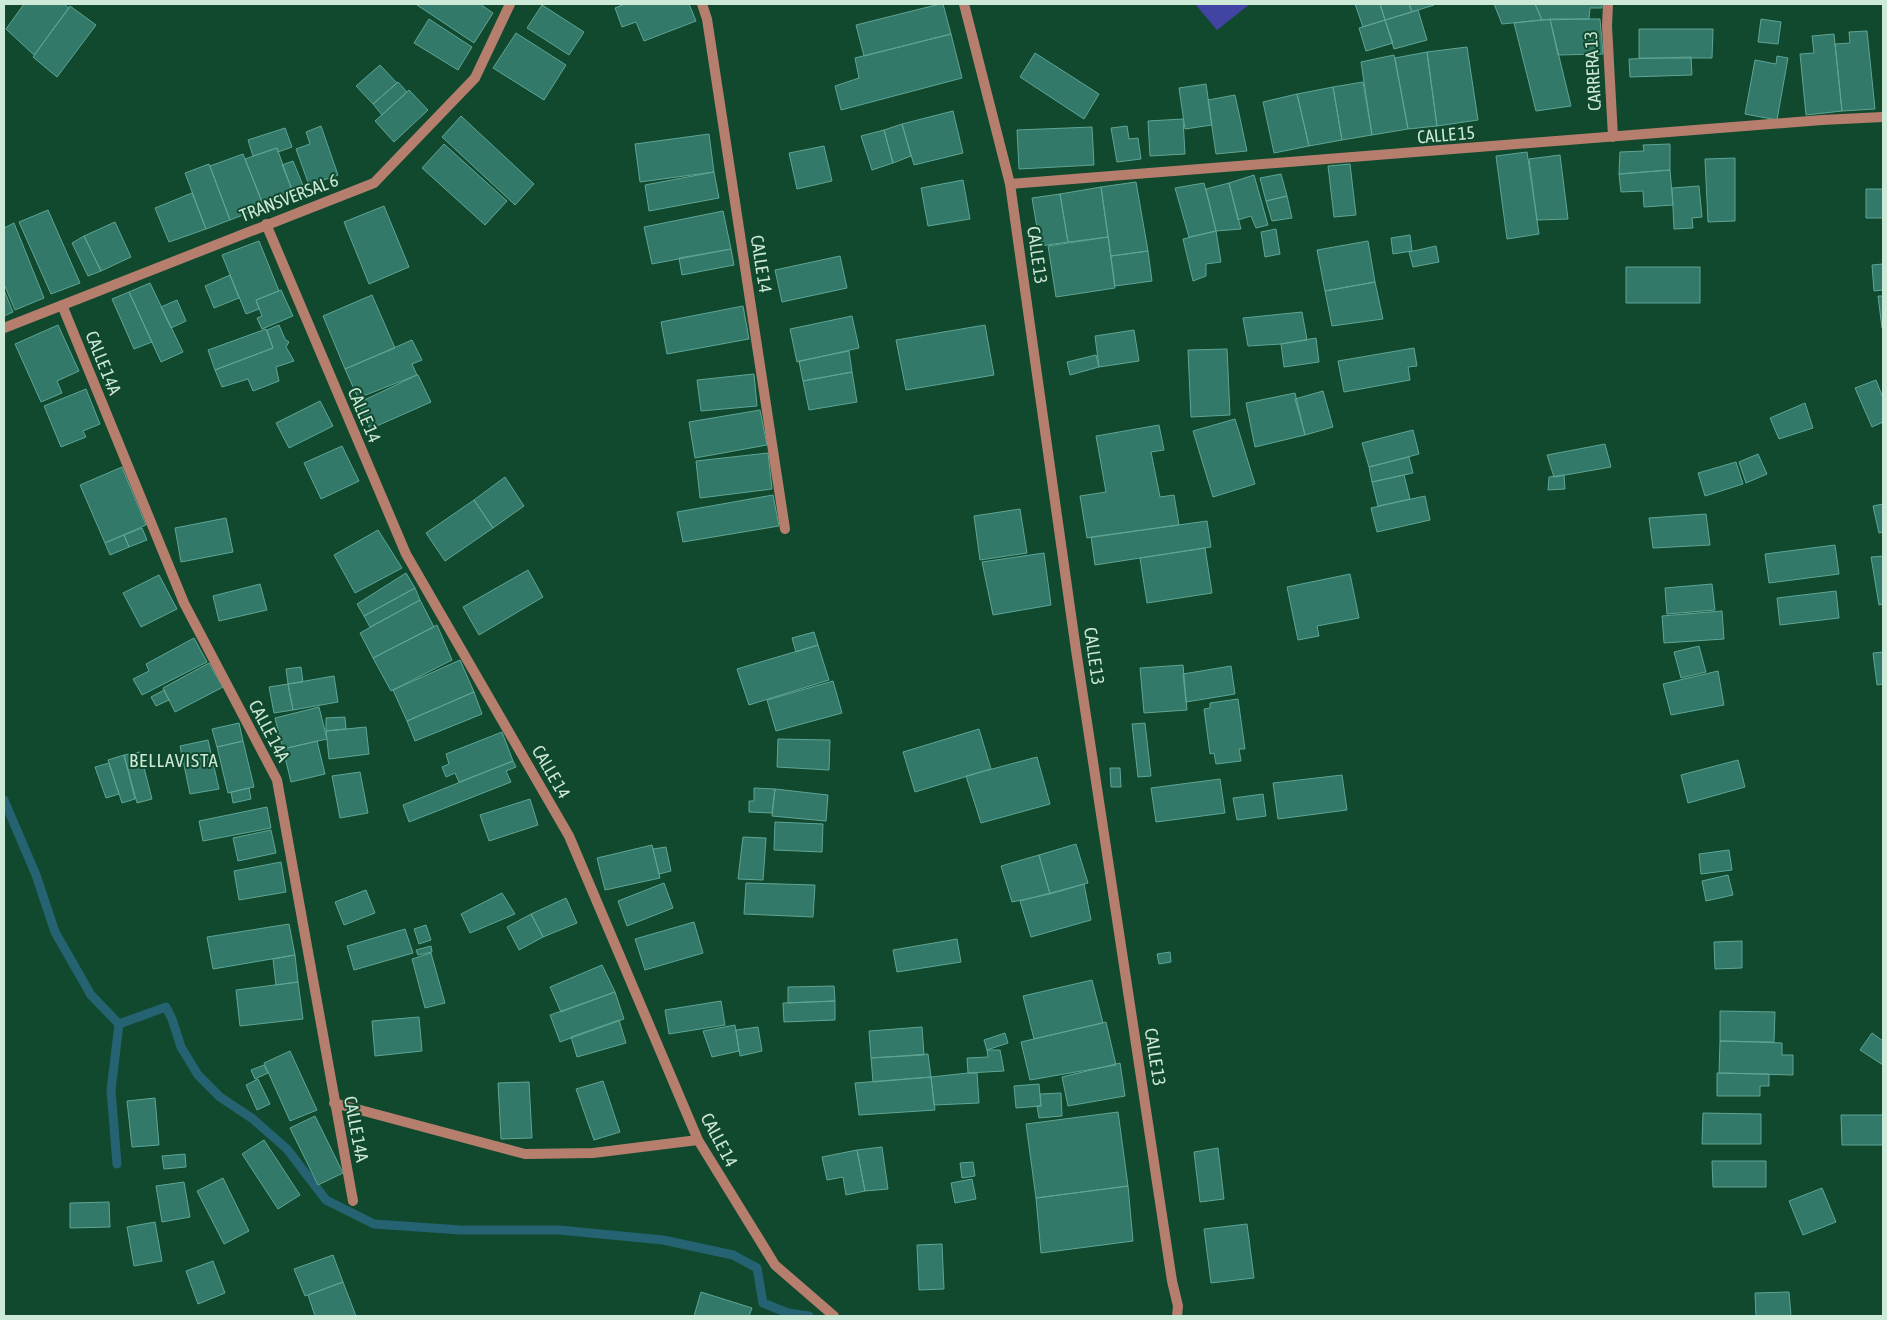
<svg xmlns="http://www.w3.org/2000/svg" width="1887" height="1320" viewBox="0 0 1887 1320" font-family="'Asap Condensed',sans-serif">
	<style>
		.green { fill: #4244a4 }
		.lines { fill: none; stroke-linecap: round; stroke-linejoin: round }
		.stream { stroke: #266372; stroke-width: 9 }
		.building { fill: #32796a; stroke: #5fa595 }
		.minor { stroke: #b67e6d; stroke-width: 10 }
		.labels { text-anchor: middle; stroke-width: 4; stroke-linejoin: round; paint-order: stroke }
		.street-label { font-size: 18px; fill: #cde9d7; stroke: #11492e }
		.neighbourhood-label { font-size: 19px; letter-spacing: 1px; fill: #cde9d7; stroke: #11492e }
	</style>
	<rect width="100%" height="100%" fill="#11492e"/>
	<!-- green -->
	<path class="green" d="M1195 4H1250L1217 30Z"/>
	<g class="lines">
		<!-- stream -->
		<path class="stream" d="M4 800 36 875 55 932 91 995 119 1024 111 1090 117 1164
			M119 1024 166 1007 172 1019 181 1047 198 1075 220 1097 253 1119 287 1149 326 1200 374 1224 461 1230H559L663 1240 733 1255 757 1268 763 1303 788 1313 809 1316"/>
	</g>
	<!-- building -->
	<path class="building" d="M24 4H64L69 8 34 55 6 29Z
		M418 4H480L493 13 474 43 417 5Z
		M625 4H689L696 21 644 41 636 22 622 27 615 8Z
		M940 4H943L951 34 864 56 856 25Z
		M1355 4H1380L1385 20 1363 27Z
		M1380 4H1409L1412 12 1385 20Z
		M1409 4H1433L1434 5 1412 12Z
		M1494 4H1535L1542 20 1502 24Z
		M1535 4H1602V8H1590L1589 19 1542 20Z
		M542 5 584 32 569 55 527 28Z
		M70 6 96 25 57 77 33 57Z
		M1418 10 1427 40 1394 49 1385 20Z
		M429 19 472 47 458 70 414 43Z
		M1550 19H1600L1603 54 1558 55Z
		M1550 19 1571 106 1536 111 1514 23Z
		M1761 19 1781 22 1778 44 1758 42Z
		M1385 20 1393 43 1366 51 1359 28Z
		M1639 29H1713L1712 58H1639Z
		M1867 31 1875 109 1842 111 1835 44 1850 43 1849 32Z
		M516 33 566 65 544 100 493 68Z
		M951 34 962 78 841 110 835 86 859 78 855 58Z
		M1834 34 1842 111 1806 115 1800 54 1814 53 1812 36Z
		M1467 47 1478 120 1437 126 1427 52Z
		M1427 52 1437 126 1408 129 1395 58Z
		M1035 53 1099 94 1084 119 1020 77Z
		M1394 55 1408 129 1372 135 1361 62Z
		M1777 56 1788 58 1777 120 1745 114 1755 60 1776 64Z
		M1691 57 1692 75 1630 77 1629 59Z
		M380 65 397 83 373 104 356 86Z
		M398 82 407 92 382 115 373 104Z
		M1363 82 1372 135 1342 140 1333 87Z
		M1206 84 1212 125 1185 129 1179 88Z
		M1333 87 1342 140 1309 146 1297 94Z
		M409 90 428 110 394 142 375 121Z
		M1297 94 1309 146 1274 153 1263 102Z
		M1235 95 1247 151 1216 154 1208 100Z
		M953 111 963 153 914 165 902 124Z
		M461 116 534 184 515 205 442 137Z
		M1183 119 1185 154 1150 156 1148 121Z
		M902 124 911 156 893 163 884 130Z
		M321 126 338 175 309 185 296 149 310 144 306 132Z
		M1127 126 1129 139 1138 138 1141 159 1117 162 1111 128Z
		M1092 127 1094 165 1019 169 1017 130Z
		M285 128 292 147 278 152 277 148 253 156 248 140Z
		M884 130 893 163 872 170 861 136Z
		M709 134 714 172 640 182 635 144Z
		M444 144 507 201 485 225 422 168Z
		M1670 144V170L1619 174 1620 152 1644 151 1643 145Z
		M824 146 832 181 797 189 789 153Z
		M277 148 294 196 264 207 245 159Z
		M1527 152 1539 234 1507 239 1496 156Z
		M243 154 264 207 230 220 210 166Z
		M1560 155 1568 219 1537 220 1529 159Z
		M1735 158V221L1708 222 1705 159Z
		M293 161 304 188 293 192 282 165Z
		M209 164 230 220 206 229 185 173Z
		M1350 164 1356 215 1334 217 1328 166Z
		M1670 170 1673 205 1644 207 1643 191 1621 192 1619 174Z
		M714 172 719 198 649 211 645 185Z
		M1281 174 1287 196 1266 201 1260 178Z
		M1254 175 1268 225 1256 228 1251 216 1238 220 1229 183Z
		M963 180 970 219 928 226 921 188Z
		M1136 182 1148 251 1111 256 1101 187Z
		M1204 183 1216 231 1189 237 1175 188Z
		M1229 183 1241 229 1216 231 1206 189Z
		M1699 186 1702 217 1692 218 1693 228 1674 229 1672 188Z
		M1101 187 1108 237 1068 242 1060 194Z
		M1866 189H1883V218H1866Z
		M192 193 206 229 169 242 155 208Z
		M1060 194 1068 242 1040 246 1032 198Z
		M1287 196 1292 218 1272 221 1266 201Z
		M384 206 409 267 369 284 344 222Z
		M48 210 80 283 51 294 19 222Z
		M723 211 731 249 652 264 644 227Z
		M115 222 131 257 101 271 84 236Z
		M14 223 44 298 15 310 4 284V228Z
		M1276 229 1280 254 1265 257 1261 232Z
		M1216 231 1221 262 1206 264V276L1193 281 1183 239Z
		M1410 235 1412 251 1393 254 1391 238Z
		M84 236 101 271 88 276 72 243Z
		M1108 237 1115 288 1056 297 1048 246Z
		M259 241 279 291 256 300 259 309 246 314 222 255Z
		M1368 241 1375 282 1325 291 1317 250Z
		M1436 246 1439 262 1413 267 1409 252Z
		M731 249 734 265 682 275 679 258Z
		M1148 251 1152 281 1115 286 1111 256Z
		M840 256 847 288 782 302 775 270Z
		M1883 264V290L1874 291 1872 265Z
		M1626 267H1700V303H1626Z
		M230 275 239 298 214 308 205 286Z
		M1375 282 1383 319 1332 326 1325 291Z
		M150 283 183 352 161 362 129 292Z
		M4 290 13 312 4 316Z
		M281 290 293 316 262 329 257 318 262 316 256 300Z
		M129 292 152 342 134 349 112 299Z
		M372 295 395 348 345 369 323 316Z
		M1878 296H1883V328H1882Z
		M177 300 186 321 171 328 161 307Z
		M743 306 749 339 667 354 661 322Z
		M1302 312 1307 340 1281 344 1248 346 1243 318Z
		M852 316 859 348 797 362 790 329Z
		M58 325 79 371 57 381 62 393 41 402 15 344Z
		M279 325 285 339 289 342 286 347 294 361 276 367 279 381 253 391 248 379 222 387 215 370 273 348 267 330Z
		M985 325 994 375 906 390 896 340Z
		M266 329 273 348 215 370 208 350Z
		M1134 330 1139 361 1099 367 1095 336Z
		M1316 338 1319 362 1284 367 1281 344Z
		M412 340 422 360 412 364 417 375 358 398 345 369Z
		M1414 348 1417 366 1408 367 1410 380 1344 392 1338 361Z
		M1227 349 1230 415 1191 417 1188 350Z
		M849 351 852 372 803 381 799 361Z
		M1096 355 1099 367 1070 375 1067 362Z
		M852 372 857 402 809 410 803 381Z
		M754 374 757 406 701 411 697 380Z
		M417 375H418L431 402 370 429 358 403Z
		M1876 380 1883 398V422L1872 427 1855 388Z
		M86 389 100 424 83 431 86 437 61 447 44 406Z
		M1323 391 1333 427 1305 435 1295 399Z
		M1295 393 1305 435 1255 447 1246 403Z
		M320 401 333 426 289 448 276 423Z
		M1805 403 1813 428 1779 439 1770 418Z
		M760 410 767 445 695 458 689 422Z
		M1235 419 1255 484 1213 497 1193 431Z
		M1159 425 1164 450 1151 452 1160 497 1174 495 1179 525 1087 538 1080 496 1106 492 1096 436Z
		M1413 430 1419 454 1369 467 1362 443Z
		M1605 444 1611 467 1554 477 1547 455Z
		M342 446 359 481 321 499 304 463Z
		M768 453 772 489 700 498 696 461Z
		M1758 454 1767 474 1746 483 1739 462Z
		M1409 457 1413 473 1372 482 1369 467Z
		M1736 462 1743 484 1705 496 1698 473Z
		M122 467 146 525 105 543 80 485Z
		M1404 475 1410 499 1378 506 1372 482Z
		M1564 475 1565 489 1548 490 1549 477Z
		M505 477 524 506 493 528 474 500Z
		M773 495 779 526 683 542 677 512Z
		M1425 496 1430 520 1377 532 1371 508Z
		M474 500 493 528 445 561 426 533Z
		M1883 504V532L1879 533 1873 506Z
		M1020 509 1027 553 980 560 974 516Z
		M1706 514 1710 545 1653 548 1649 518Z
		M226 518 233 552 181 562 175 528Z
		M1207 521 1211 547 1095 565 1091 537Z
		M142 528 147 540 129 547 124 535Z
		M378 530 402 568 355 593 334 555Z
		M124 535 129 547 110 555 105 543Z
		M1835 545 1839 574 1769 583 1765 554Z
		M1205 548 1212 593 1147 603 1140 558Z
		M1044 553 1051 605 993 615 982 562Z
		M1883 556V604L1879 605 1871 557Z
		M528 570 543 597 479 635 463 607Z
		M406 573 415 588 364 616 357 604Z
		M1350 574 1359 618 1317 626 1319 636 1298 640 1287 587Z
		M159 575 177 609 141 627 123 593Z
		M260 584 267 610 219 621 213 596Z
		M1712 584 1715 610 1667 614 1665 588Z
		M415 588 420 600 370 627 364 616Z
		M1836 591 1839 618 1780 625 1777 598Z
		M420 600 434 627 373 658 360 633Z
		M1722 611 1724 639 1664 643 1662 616Z
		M437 625 452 660 391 691 373 658Z
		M814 632 818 645 796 652 792 638Z
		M194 638 207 662 142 695 133 679 149 671 146 664Z
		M818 645 829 680 749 705 737 669Z
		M1699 646 1706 672 1681 678 1674 652Z
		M1883 652V684L1877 685 1873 653Z
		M460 660 474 692 407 721 393 690Z
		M209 663 223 687 175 712 163 688Z
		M1183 665 1187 710 1144 713 1140 668Z
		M1231 666 1235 694 1186 702 1183 674Z
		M301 667 303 682 288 684 286 669Z
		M1718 671 1724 705 1671 715 1663 684Z
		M334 676 338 702 293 710 288 684Z
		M833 681 842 713 776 731 767 700Z
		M288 684 293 710 274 713 269 687Z
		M164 690 169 700 156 706 151 697Z
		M474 692 482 714 415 741 407 721Z
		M1238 699 1245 749H1239L1241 761 1216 764 1214 753 1210 754 1204 709 1210 708V703Z
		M319 707 327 739 283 749 275 718Z
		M345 717 346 729 326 731V718Z
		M239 723 243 741 217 747 212 729Z
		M1145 723 1151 776 1138 777 1132 724Z
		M366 727 369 754 329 759 326 731Z
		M979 729 991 769 915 792 903 752Z
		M502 732 513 761 459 782 455 773 446 777 442 767 449 764 446 754Z
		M778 739 830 740 829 770 777 767Z
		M208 740 219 789 190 794 180 746Z
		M243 741 254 787 228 793 217 747Z
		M317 741 325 774 291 782 283 749Z
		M140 752 152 799 137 803 124 755Z
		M124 755 135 799 122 803 108 760Z
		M1037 757 1050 804 981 823 966 776Z
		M1738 760 1745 787 1688 803 1681 775Z
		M513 761 516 767 506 771 511 782 409 822 403 805Z
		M109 763 119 794 106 798 95 767Z
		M1110 768H1120L1121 787H1111Z
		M360 772 368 813 340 818 332 776Z
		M1342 775 1347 810 1278 819 1273 783Z
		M1220 779 1225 813 1156 822 1151 788Z
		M249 788 251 799 233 803 231 792Z
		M754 788 775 789 772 813 749 812V801H754Z
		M775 789 828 795 826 821 772 816Z
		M1263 794 1266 816 1237 820 1233 798Z
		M530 799 538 825 489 841 480 815Z
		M267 807 271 828 203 841 199 821Z
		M775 822 823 824 822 852 774 850Z
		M271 830 276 853 238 861 233 838Z
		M743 837 766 838 763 880 738 879Z
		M1076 844 1088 883 1050 894 1039 855Z
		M652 845 660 878 605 890 597 858Z
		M666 847 671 871 659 874 653 849Z
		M1729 850 1732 870 1701 874 1699 854Z
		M1039 855 1050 894 1012 902 1001 866Z
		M281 862 286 892 239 900 234 871Z
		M1728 875 1733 895 1706 901 1702 881Z
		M664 883 673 908 627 926 618 901Z
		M746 883 815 885 813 917 744 914Z
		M1084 884 1091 920 1031 937 1020 901Z
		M366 890 375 913 344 925 335 902Z
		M502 893 515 914 470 933 461 914Z
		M566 898 577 923 543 937 531 914Z
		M531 914 543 937 519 950 507 927Z
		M694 922 703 953 645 970 635 939Z
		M289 924 295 955 213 969 207 937Z
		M426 925 431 940 419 944 414 929Z
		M405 929 413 953 354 970 347 946Z
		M957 939 961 962 897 972 893 950Z
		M1742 941V968L1715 969 1714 942Z
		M431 946 432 952 418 955 416 950Z
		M1170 952 1171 962 1159 964 1157 954Z
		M431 953 445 1003 425 1008 412 959Z
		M295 955 298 982 276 985 273 959Z
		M602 965 615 992 561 1012 550 987Z
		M1092 980 1103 1023 1034 1039 1023 996Z
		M298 982 303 1019 240 1026 236 990Z
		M834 986 835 1001 788 1003V987Z
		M615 992 624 1019 560 1042 550 1015Z
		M721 1001 725 1025 669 1034 665 1010Z
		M835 1001V1020L784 1022 783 1003Z
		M1720 1011 1775 1012 1774 1042 1720 1041Z
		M419 1017 422 1051 375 1056 372 1021Z
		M619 1020 626 1043 577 1057 571 1037Z
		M1106 1022 1116 1065 1030 1080 1021 1042Z
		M735 1025 739 1051 712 1057 703 1031Z
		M758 1027 762 1051 740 1056 736 1030Z
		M922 1027 924 1055 871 1058 869 1031Z
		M1005 1033 1008 1043 987 1050 984 1040Z
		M1872 1033 1883 1041V1065L1860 1050Z
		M1720 1041 1782 1043V1055H1793V1075L1719 1073Z
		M987 1050H1000L1004 1071 968 1073 967 1058 988 1057Z
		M290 1051 317 1110 290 1121 264 1063Z
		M928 1054 931 1077 873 1082 871 1058Z
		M1120 1063 1125 1096 1068 1106 1062 1077Z
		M264 1065 268 1073 255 1079 251 1070Z
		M968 1073H977L979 1103 934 1105 931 1077Z
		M1717 1073 1769 1074V1086H1760V1096H1717Z
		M931 1077 935 1110 859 1115 855 1083Z
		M258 1079 270 1104 257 1110 246 1085Z
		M603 1081 620 1132 594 1140 576 1089Z
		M529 1082 532 1138 501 1139 498 1083Z
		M1039 1084 1041 1106 1016 1108 1014 1086Z
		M1061 1093 1062 1116 1039 1118 1037 1106H1041L1040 1094Z
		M155 1098 159 1145 132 1147 127 1101Z
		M1118 1112 1128 1186 1036 1198 1026 1124Z
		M1703 1113 1761 1114V1144H1702Z
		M1841 1115H1883V1145H1842Z
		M315 1116 343 1173 318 1185 290 1128Z
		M264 1140 300 1195 278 1209 242 1154Z
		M882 1147 888 1189 865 1191 857 1150Z
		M1218 1148 1224 1199 1200 1202 1194 1152Z
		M857 1150 865 1191 846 1195 843 1177 827 1180 822 1157Z
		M185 1154 186 1167 164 1169 162 1156Z
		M1712 1161H1766V1187H1713Z
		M973 1162 975 1176 962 1178 960 1163Z
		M223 1178 249 1231 224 1244 197 1191Z
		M972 1179 976 1199 955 1203 951 1183Z
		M184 1182 190 1217 162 1222 156 1186Z
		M1128 1186 1133 1241 1041 1253 1036 1198Z
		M1822 1188 1836 1222 1803 1235 1789 1201Z
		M109 1202 110 1227 70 1228V1203Z
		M155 1222 162 1261 134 1266 127 1227Z
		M1247 1224 1254 1278 1211 1283 1204 1229Z
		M942 1244 944 1289 919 1290 917 1245Z
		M333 1255 343 1282 305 1296 294 1269Z
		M213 1261 225 1293 198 1304 186 1271Z
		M343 1282 356 1316H315L308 1295Z
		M701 1292 752 1308 749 1316H694Z
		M1789 1292 1791 1316H1756L1755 1293Z"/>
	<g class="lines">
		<!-- minor -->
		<path class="minor" d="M702 4 707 19 785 529
			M964 4 1010 184 1076 650 1172 1281 1178 1306 1177 1316
			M1608 4 1607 26 1613 137
			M1010 184 1822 120 1883 117
			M266 224 406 554 569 836 698 1140 775 1265 834 1316
			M62 305 184 603 277 780 353 1201
			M4 328 374 183 475 78 510 4
			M334 1103 525 1154 593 1153 698 1140"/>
	</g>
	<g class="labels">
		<!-- street labels -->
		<g class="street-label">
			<text transform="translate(1593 71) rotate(-93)" y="6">CARRERA 13</text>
			<text transform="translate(1446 135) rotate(-5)" y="6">CALLE 15</text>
			<text transform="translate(289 198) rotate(-21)" y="6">TRANSVERSAL 6</text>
			<text transform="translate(1037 255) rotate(82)" y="6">CALLE 13</text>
			<text transform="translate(761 264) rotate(81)" y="6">CALLE 14</text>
			<text transform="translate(103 363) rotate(68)" y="6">CALLE 14A</text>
			<text transform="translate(364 415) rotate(67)" y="6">CALLE 14</text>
			<text transform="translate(1094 656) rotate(82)" y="6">CALLE 13</text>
			<text transform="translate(269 731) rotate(62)" y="6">CALLE 14A</text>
			<text transform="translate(551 772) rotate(60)" y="6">CALLE 14</text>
			<text transform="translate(1155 1057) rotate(81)" y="6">CALLE 13</text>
			<text transform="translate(356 1129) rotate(79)" y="6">CALLE 14A</text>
			<text transform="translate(719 1140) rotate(62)" y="6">CALLE 14</text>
		</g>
		<!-- neighbourhood labels -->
		<g class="neighbourhood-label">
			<text x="174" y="767">BELLAVISTA</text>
		</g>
	</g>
	<!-- border -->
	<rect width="1887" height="1320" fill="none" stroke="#cde9d7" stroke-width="10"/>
</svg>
